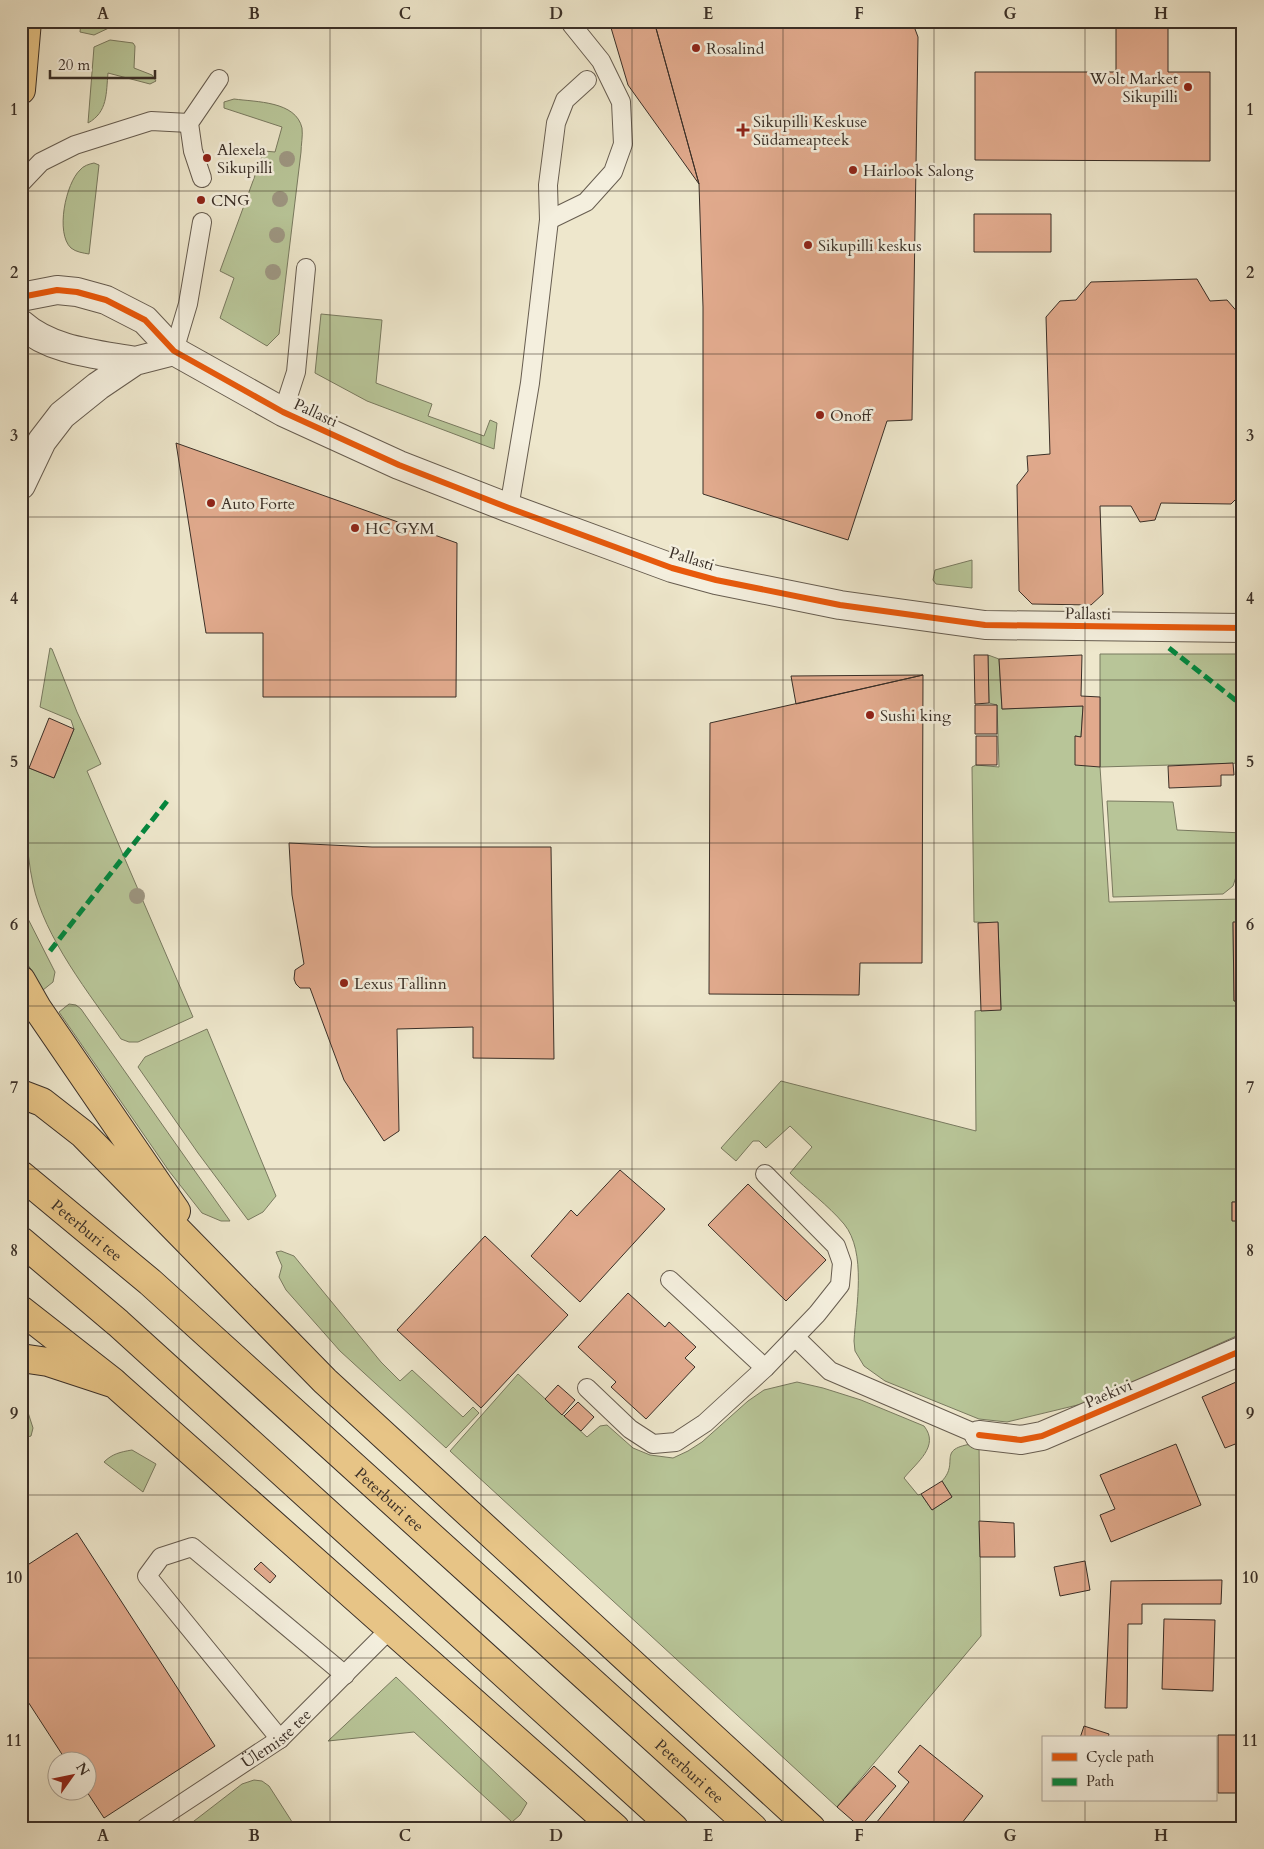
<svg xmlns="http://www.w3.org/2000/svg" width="1264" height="1849" viewBox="0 0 1264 1849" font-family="Cardo,serif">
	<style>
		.green { fill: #b8c598; stroke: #797a60 }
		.building { fill: #e1aa8d; stroke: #3a2f27 }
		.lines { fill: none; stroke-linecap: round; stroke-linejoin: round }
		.service-casing { stroke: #675d50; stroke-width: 20 }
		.minor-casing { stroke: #675d50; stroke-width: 30 }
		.tertiary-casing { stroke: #675d50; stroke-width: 30 }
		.primary-casing { stroke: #3a2f27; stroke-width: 30 }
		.trunk-casing { stroke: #3a2f27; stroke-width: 30 }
		.service { stroke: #f4efde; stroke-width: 18 }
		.minor { stroke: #f4efde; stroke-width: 28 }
		.tertiary { stroke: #f4efde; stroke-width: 28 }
		.primary { stroke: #e7c486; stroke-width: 28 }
		.trunk { stroke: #e7c486; stroke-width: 28 }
		.quiet { stroke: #00873e; stroke-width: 5; stroke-dasharray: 10 5; stroke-linecap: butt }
		.cycleway-casing { stroke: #f4efde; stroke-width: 9 }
		.cycleway { stroke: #e8590c; stroke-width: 6 }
		.tree { fill: #9d9681 }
		.grid { fill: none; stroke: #3a2f27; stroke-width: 1; stroke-opacity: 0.55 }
		.poi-dot { fill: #8f2418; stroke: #f4efde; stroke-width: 2 }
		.labels { text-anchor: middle; stroke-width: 5; stroke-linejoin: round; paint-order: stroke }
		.poi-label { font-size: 16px; fill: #3a2f27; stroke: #f4efde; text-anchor: start }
		.street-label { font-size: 16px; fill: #3a2f27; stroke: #f4efde }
		.neatline { fill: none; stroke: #3a2f27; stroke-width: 2 }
		.grid-label { font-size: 16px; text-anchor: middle; font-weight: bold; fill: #3a2f27 }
	</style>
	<rect width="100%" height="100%" fill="#eee7cc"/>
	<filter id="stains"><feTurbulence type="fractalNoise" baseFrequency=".004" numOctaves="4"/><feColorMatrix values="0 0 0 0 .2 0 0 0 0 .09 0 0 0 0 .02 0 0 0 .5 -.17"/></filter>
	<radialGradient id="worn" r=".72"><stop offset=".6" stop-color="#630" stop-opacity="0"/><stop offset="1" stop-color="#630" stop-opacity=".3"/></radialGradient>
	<!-- green -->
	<path class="green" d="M81 21H113V26L94 35 80 32Z
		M110 40 133 43 135 46 134 68 152 75 156 81 150 84 108 73C106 93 108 112 88 123L94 47Z
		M234 99C256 102 296 101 302 128 303 136 301 145 301 152L279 334 267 346 220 318 234 278 220 271 264 151 275 152 282 127 224 108V102Z
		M94 163 99 165 89 254C83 253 76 252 71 248 55 233 66 183 80 170 83 166 89 164 94 163Z
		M321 314 382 320 376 383 432 404 428 416 484 436 490 420 497 423 494 449 367 401 315 373Z
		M972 560V588L936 584 933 580 935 570Z
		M50 648 52 649 77 712 101 764 87 771 193 1017 138 1042H129L121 1039C90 995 44 937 33 884 25 847 26 811 26 774L29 768 54 778 74 729 71 720 40 707Z
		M1100 654H1243V763L1100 767 1109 902 1243 899V922L1233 923 1234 1001H1243V1077L1238 1078 1239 1094H1243V1170H1239V1202H1232V1220L1240 1221 1239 1249 1243 1250V1333L1090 1402 1007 1422 979 1419 885 1381 864 1366 855 1351 854 1341C856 1307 867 1252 844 1224 828 1205 807 1190 790 1173L812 1147 790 1126 766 1148 759 1141H753L736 1161 721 1148 781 1081 976 1131 975 1011 1001 1009 998 923 974 922 972 767 976 765 999 767 997 705 989 703 988 655 999 659 1002 709 1083 706 1081 737 1075 736 1100 767Z
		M1107 801 1173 802 1177 830 1243 833V855L1233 886 1223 894 1113 897Z
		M21 905 55 972 53 982 43 990 21 953Z
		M69 1004 76 1005 81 1009 230 1221H221L202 1213 169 1171 59 1012Z
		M207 1029 276 1196 263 1212 248 1220 198 1153 138 1067 145 1057Z
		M281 1251 294 1256 381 1362 400 1381 412 1370 463 1417 473 1407 479 1413 446 1448 340 1351 286 1290 279 1277 282 1266 276 1252Z
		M518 1374 587 1437 600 1426 607 1425 633 1448 650 1455 673 1458 688 1451 702 1442 748 1401 764 1390 797 1382 823 1388 861 1400 924 1426C940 1446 917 1462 904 1478L918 1495 921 1494 932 1510 952 1497 942 1481C961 1461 933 1448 979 1443L981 1636 837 1807 450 1451Z
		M21 1397 24 1400 33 1428 31 1436 21 1439Z
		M132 1450 156 1464 143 1492 104 1462C112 1454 120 1452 132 1450Z
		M396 1677 527 1803 520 1815 512 1822 414 1732 328 1741Z
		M254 1780 262 1781 269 1786 296 1828H185L242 1784Z"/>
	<!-- building -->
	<path class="building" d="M609 21H654L699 184 628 85Z
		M654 21H912L918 37 912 420 887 421 848 540 703 494V307L699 184Z
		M1116 21H1168V72H1210V161L975 160V72H1116Z
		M974 214H1051V252H974Z
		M1197 279 1210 301 1227 300 1240 315 1242 493 1231 504 1161 503 1155 520 1140 522 1131 506H1100L1103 594 1091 605 1032 604 1019 591 1017 485 1028 471 1027 456 1050 454 1046 317 1060 301 1076 300 1091 282Z
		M176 443 457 543 456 697H263V633H206Z
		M974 655H988L989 703 975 704Z
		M1082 655 1081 696 1100 697V767L1075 765V736L1081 737 1083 706 1002 709 999 659Z
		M923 675 922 963H860L859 995 709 994 710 723Z
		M923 675 796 704 791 676Z
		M975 705H997V734H975Z
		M49 718 74 729 54 778 29 768Z
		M976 736H997V765H976Z
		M1233 763 1234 775H1221V786L1169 788 1168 766Z
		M1238 807H1243V824H1239Z
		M289 843 372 847H551L554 1059 473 1058V1027L397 1029 399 1131 384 1141 344 1080 310 988H300L296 984 294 979 295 970 304 964 292 895Z
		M998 922 1001 1010 981 1011 978 923Z
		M1233 922H1243V1001H1234Z
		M1238 1077H1243V1094H1239Z
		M620 1170 665 1209 580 1302 531 1256 571 1210 577 1216Z
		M1239 1170H1243V1250H1239L1240 1221H1232V1202H1239Z
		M748 1184 826 1260 786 1301 708 1225Z
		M485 1236 568 1315 481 1408 397 1330Z
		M628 1293 665 1327 669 1322 696 1347 685 1358 695 1367 646 1419 611 1387 616 1382 578 1347Z
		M1243 1379V1441L1225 1448 1202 1397Z
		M558 1385 575 1400 562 1415 545 1399Z
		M578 1402 594 1417 581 1431 564 1416Z
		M1176 1444 1201 1505 1111 1542 1100 1515 1115 1509 1100 1475Z
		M942 1481 952 1497 932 1510 921 1494Z
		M979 1521 1014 1523 1015 1557H980Z
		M77 1533 215 1746 104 1818 87 1792 88 1762H67L21 1691V1558L26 1566Z
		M1085 1561 1090 1590 1060 1596 1054 1567Z
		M261 1562 276 1576 270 1583 254 1569Z
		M1222 1580 1221 1604H1142V1624H1128L1127 1708H1105L1111 1581Z
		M1164 1619 1215 1620 1213 1691 1162 1689Z
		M1084 1726 1109 1734 1108 1738H1080Z
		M1218 1735H1243V1793H1218Z
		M920 1745 983 1796 958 1828H872L909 1782 898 1772Z
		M874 1766 896 1786 860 1827 837 1807Z"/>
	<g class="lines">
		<!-- service casing -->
		<g class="service-casing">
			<g id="service">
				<path d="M202 178 193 151 189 123 219 79"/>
				<path d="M21 183 41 162 75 145 151 121 189 123"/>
				<path d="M549 220 586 202 613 172 623 144 621 102 601 61 572 25 571 21"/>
				<path d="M174 351 188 304 202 222"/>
				<path d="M283 412 296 372 306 268"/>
				<path d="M509 508 530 383 549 220 548 185 556 123 565 100 587 80"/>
				<path d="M670 1280 765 1368"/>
				<path d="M795 1337 830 1371 979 1435"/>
				<path d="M587 1388 630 1429 653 1444 676 1442 705 1423 765 1368 817 1314 840 1285 842 1263 836 1246 765 1174"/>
				<path d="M280 1739 147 1576 161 1557 192 1547 345 1675"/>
				<path id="s1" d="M145 1828 280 1739 390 1629"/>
			</g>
		</g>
		<!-- minor casing -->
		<g class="minor-casing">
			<path id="minor" d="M979 1435 1021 1440 1042 1436 1243 1350"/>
		</g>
		<!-- tertiary casing -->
		<g class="tertiary-casing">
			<path id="tertiary" d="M21 297 57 290 77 292 106 300 145 320 174 351 283 412 399 465 509 508 672 568 716 580 840 605 985 625 1243 628
				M21 324C51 351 96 354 135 361
				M21 485 42 441 62 415 98 386 135 361 174 351"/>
		</g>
		<!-- primary casing -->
		<g class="primary-casing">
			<path id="primary" d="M21 90 27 21
				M21 980 37 1008 176 1211
				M21 1094 42 1102 83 1134 325 1381 811 1828
				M21 1310 113 1382"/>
		</g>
		<!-- trunk casing -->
		<g class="trunk-casing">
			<g id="trunk">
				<path id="s2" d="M21 1175 150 1282 753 1828"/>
				<path d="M21 1241 118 1323 674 1828"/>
				<path d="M21 1358 48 1362 115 1384 615 1828"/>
			</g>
		</g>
		<!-- service -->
		<use href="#service" class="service"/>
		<!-- minor -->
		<use href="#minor" class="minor"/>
		<!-- tertiary -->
		<use href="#tertiary" class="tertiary"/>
		<!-- primary -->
		<use href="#primary" class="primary"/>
		<!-- trunk -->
		<use href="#trunk" class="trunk"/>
		<!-- quiet -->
		<path class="quiet" d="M1169 648 1243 706
			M50 951 168 800"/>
		<!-- cycleway casing -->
		<g class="cycleway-casing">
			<path id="cycleway" d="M21 297 57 290 77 292 106 300 145 320 174 351 283 412 399 465 509 508 672 568 716 580 840 605 985 625 1243 628
				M979 1435 1021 1440 1042 1436 1243 1350"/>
		</g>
		<!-- cycleway -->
		<use href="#cycleway" class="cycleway"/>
	</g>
	<!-- trees -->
	<g class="tree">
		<circle cx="287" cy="159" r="8"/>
		<circle cx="280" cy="199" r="8"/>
		<circle cx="277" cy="235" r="8"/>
		<circle cx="273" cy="272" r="8"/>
		<circle cx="137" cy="896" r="8"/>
	</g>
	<!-- grid -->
	<path class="grid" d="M179 21V1828M330 21V1828M481 21V1828M632 21V1828M783 21V1828M934 21V1828M1085 21V1738M21 191H1243M21 354H1243M21 517H1243M21 680H1243M21 843H1243M21 1006H1243M21 1169H1243M21 1332H1243M21 1495H1243M21 1658H1243M1085 1800V1828"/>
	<!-- markers -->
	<g class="poi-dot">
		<circle cx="696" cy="48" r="5"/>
		<circle cx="1188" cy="87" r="5"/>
		<path d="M740.5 122.5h5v5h5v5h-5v5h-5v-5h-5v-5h5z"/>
		<circle cx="207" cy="158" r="5"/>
		<circle cx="853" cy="170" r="5"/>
		<circle cx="201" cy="200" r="5"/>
		<circle cx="808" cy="245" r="5"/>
		<circle cx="820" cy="415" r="5"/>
		<circle cx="211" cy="503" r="5"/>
		<circle cx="355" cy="528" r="5"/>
		<circle cx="870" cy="715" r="5"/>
		<circle cx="344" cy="983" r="5"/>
	</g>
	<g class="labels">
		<!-- poi labels -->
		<g class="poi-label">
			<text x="706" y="54">Rosalind</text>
			<text x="1178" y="84" text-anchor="end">Wolt Market<tspan x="1178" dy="18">Sikupilli</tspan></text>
			<text x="753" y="127">Sikupilli Keskuse<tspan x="753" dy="18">Südameapteek</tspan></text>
			<text x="217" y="155">Alexela<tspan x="217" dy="18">Sikupilli</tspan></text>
			<text x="863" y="176">Hairlook Salong</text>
			<text x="211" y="206">CNG</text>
			<text x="818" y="251">Sikupilli keskus</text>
			<text x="830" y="421">Onoff</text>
			<text x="221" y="509">Auto Forte</text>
			<text x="365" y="534">HC GYM</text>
			<text x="880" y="721">Sushi king</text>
			<text x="354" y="989">Lexus Tallinn</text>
		</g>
		<!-- street labels -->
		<g class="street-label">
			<text transform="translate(316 412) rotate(25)" y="6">Pallasti</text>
			<text transform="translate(692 558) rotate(17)" y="6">Pallasti</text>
			<text transform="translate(1088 613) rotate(1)" y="6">Pallasti</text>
			<text dy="6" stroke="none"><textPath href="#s2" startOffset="86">Peterburi tee</textPath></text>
			<text transform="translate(1108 1393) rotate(-23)" y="6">Paekivi</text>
			<text dy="6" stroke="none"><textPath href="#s2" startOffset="491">Peterburi tee</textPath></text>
			<text dy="6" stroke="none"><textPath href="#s1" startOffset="159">Ülemiste tee</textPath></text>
			<text dy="6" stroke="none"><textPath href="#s2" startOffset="896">Peterburi tee</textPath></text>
		</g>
	</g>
	<!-- margin -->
	<rect width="1264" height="1849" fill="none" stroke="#eee7cc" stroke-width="55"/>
	<!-- legend -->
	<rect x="1042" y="1736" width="175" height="65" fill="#f4efde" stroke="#aaa295"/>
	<rect x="1052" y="1753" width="25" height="8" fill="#e8590c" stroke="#aaa295"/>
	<text x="1086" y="1762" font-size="15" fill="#3a2f27">Cycle path</text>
	<rect x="1052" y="1778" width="25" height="8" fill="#00873e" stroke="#aaa295"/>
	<text x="1086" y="1786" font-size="15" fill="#3a2f27">Path</text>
	<!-- north arrow -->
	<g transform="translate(72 1776) rotate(57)"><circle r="24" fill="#f4efde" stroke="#aaa295"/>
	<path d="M0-4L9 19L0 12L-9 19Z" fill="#8f2418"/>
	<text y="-8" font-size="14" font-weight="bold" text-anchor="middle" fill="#3a2f27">N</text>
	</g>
	<!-- scale -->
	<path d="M50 70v8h105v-8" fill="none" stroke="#3a2f27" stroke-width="2.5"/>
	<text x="58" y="70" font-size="15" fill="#3a2f27" stroke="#f4efde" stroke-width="4" paint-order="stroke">20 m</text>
	<rect x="28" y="28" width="1208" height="1794" class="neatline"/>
	<g class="grid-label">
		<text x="103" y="19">A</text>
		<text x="254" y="19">B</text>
		<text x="405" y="19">C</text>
		<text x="556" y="19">D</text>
		<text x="708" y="19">E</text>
		<text x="859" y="19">F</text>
		<text x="1010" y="19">G</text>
		<text x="1161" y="19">H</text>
		<text x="14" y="115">1</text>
		<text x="1250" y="115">1</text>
		<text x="14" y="278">2</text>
		<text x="1250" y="278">2</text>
		<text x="14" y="441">3</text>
		<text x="1250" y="441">3</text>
		<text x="14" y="604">4</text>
		<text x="1250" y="604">4</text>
		<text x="14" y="767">5</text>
		<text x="1250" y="767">5</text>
		<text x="14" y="930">6</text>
		<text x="1250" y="930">6</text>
		<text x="14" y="1093">7</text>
		<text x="1250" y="1093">7</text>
		<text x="14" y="1256">8</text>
		<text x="1250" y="1256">8</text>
		<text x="14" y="1419">9</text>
		<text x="1250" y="1419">9</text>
		<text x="14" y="1583">10</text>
		<text x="1250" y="1583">10</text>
		<text x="14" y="1746">11</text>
		<text x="1250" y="1746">11</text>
		<text x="103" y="1841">A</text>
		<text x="254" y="1841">B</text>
		<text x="405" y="1841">C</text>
		<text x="556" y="1841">D</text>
		<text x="708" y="1841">E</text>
		<text x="859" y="1841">F</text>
		<text x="1010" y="1841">G</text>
		<text x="1161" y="1841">H</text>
	</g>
	<rect width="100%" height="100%" filter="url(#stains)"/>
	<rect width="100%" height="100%" fill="url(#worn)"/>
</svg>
